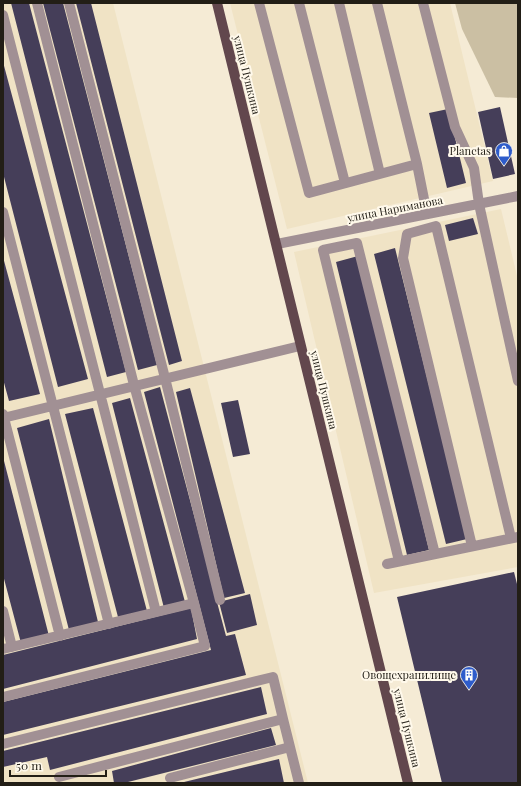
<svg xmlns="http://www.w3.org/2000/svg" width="521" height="786" viewBox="0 0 521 786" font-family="'Playfair Display',serif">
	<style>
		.built { fill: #f0e3c5 }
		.green { fill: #cbbfa3 }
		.building { fill: #453e59 }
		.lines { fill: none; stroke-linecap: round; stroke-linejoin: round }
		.minor { stroke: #a19094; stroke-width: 10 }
		.major { stroke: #62474d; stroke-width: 10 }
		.labels { text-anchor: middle; stroke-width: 4; stroke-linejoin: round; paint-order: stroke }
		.street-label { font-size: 11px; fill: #221e16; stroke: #fff9eb }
		.poi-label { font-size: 11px; fill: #221e16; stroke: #fff9eb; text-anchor: end }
	</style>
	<rect width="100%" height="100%" fill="#f5ebd5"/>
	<!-- built -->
	<path class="built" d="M3 3H113L308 783H3Z
		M230 3H450L493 181 287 229Z
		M501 209 518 280V567L374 593 294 252Z"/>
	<!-- green -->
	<path class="green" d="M455 3H518V98L495 97 462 29Z"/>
	<!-- building -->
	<path class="building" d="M11 3H29L126 372 107 377Z
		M43 3H63L157 365 138 370Z
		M76 3H91L182 361 169 365Z
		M3 62 88 379 58 387 3 173Z
		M500 107 515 174 493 179 478 112Z
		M448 109 466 183 447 188 429 113Z
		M473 218 478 234 449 241 445 225Z
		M395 248 467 539 446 544 374 254Z
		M358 256 429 550 407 555 336 262Z
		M3 257 40 394 9 401 3 379Z
		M160 387 226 636 235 634 246 675 3 735V702L211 650 144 392Z
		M190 388 245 593 224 598 176 392Z
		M130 398 185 602 164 608 112 403Z
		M238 400 250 454 233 457 221 403Z
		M93 408 147 611 118 617 65 414Z
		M49 419 98 622 69 630 17 428Z
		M3 457 49 636 21 643 3 575Z
		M514 572 518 588V783H442L397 597Z
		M250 594 257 625 227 633 219 602Z
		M191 608 197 639 3 689V655Z
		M261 687 267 714 50 770 47 757 3 767V751Z
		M271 728 276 745 124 783H114L112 771Z
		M279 759 284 783H184V782Z"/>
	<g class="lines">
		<!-- minor -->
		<path class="minor" d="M37 3 134 385 194 603
			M69 3 165 378 220 600
			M259 3 309 193 417 164
			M299 3 345 183
			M339 3 380 174
			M377 3 417 164 427 214
			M423 3 455 127 474 168 479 204 518 381
			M3 15 156 612
			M3 212 109 624
			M277 244 518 196
			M3 414 60 636
			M3 418 300 346
			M472 546 403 258 407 234 436 226 511 538
			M399 561 323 250 357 243 435 554
			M387 564 518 537
			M3 611 12 647
			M3 649 194 603 205 646 3 697
			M3 744 273 677 283 719
			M59 777 283 719 290 747
			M170 778 290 747 299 783"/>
		<!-- major -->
		<path class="major" d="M217 3 408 783"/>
	</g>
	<!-- icons -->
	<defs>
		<g id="shop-pin" transform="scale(0.9)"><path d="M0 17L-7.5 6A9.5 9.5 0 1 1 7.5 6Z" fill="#2e5ccb" stroke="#fff9eb"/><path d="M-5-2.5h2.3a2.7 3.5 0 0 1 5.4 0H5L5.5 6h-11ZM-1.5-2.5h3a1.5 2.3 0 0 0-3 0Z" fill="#fff"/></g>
		<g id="building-pin" transform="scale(0.9)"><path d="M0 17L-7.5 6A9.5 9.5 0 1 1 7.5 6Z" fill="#2e5ccb" stroke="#fff9eb"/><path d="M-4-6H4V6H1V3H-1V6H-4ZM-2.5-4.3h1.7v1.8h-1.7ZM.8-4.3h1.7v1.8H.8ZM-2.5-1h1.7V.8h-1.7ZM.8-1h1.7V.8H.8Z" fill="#fff"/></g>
	</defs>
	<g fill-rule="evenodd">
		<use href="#shop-pin" x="504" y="151"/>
		<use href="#building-pin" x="469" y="675"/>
	</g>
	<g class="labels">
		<!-- street labels -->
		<g class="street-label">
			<text transform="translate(247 75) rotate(76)" y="4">улица Пушкина</text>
			<text transform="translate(395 209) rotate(-11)" y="4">улица Нариманова</text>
			<text transform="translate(324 390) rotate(76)" y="4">улица Пушкина</text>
			<text transform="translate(407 728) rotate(76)" y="4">улица Пушкина</text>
		</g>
		<!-- poi labels -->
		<g class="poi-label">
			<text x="491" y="155">Planetas</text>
			<text x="456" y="679">Овощехранилище</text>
		</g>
	</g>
	<!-- border -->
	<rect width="521" height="786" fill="none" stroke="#221e16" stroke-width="8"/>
	<!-- scale -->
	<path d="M10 770v6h96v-6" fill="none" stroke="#221e16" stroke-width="2"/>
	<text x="16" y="770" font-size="12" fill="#221e16" stroke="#fff9eb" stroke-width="3" paint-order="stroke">50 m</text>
</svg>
